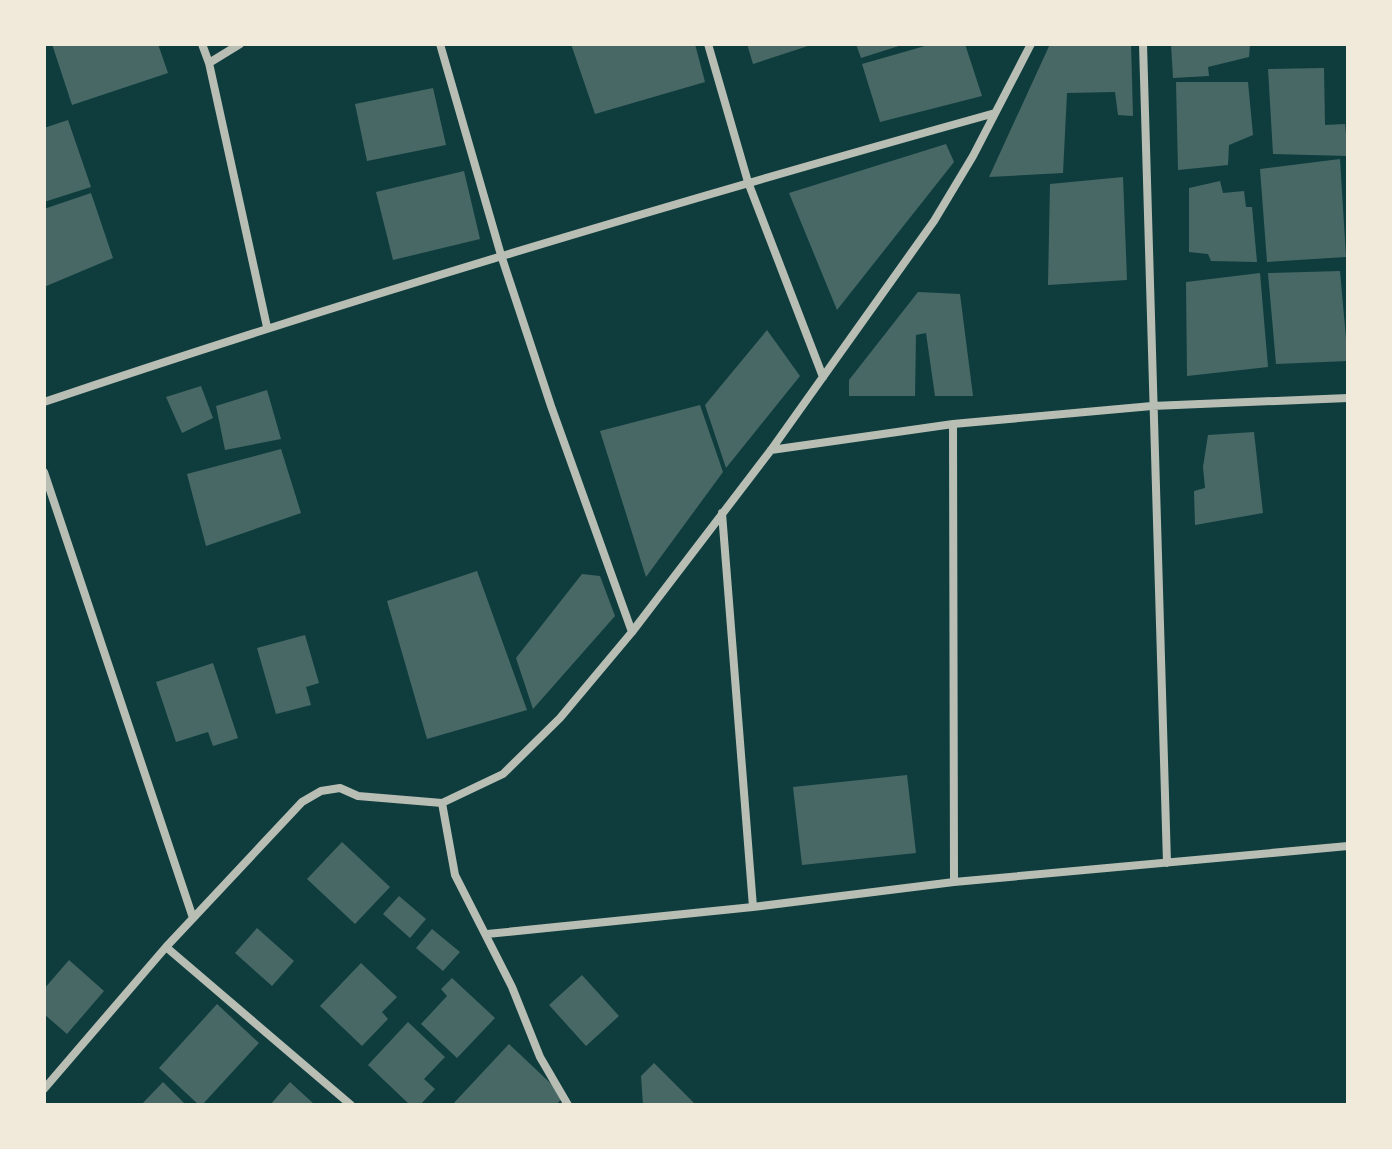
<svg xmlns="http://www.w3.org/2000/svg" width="1392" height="1149" viewBox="0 0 1392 1149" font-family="'Public Sans',sans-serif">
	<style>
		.building { fill: #486865 }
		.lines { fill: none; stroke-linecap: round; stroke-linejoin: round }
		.minor { stroke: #b8beb3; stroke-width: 8 }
	</style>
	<rect width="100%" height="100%" fill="#0f3d3e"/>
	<!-- building -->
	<path class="building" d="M52 44H158L168 73 72 105Z
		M571 44H695L705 82 595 114Z
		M747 44H811V45L753 64Z
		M856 44H902V45L861 58Z
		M932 44H965L982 96 880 122 862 64Z
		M1050 44H1131L1133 116 1118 115 1115 92 1067 93 1063 173 989 177Z
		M1171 44H1250L1249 57 1208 67 1209 76 1173 78Z
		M1324 68 1325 125 1345 124 1348 156 1273 154 1268 69Z
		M1176 82H1248L1253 135 1229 145 1228 165 1178 170Z
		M433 88 446 145 367 161 355 104Z
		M68 120 91 187 44 202V128Z
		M946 144 954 162 837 310 789 193Z
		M1340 159 1346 257 1267 262 1260 169Z
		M464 171 480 239 393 260 376 192Z
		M1123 177 1127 280 1048 285 1050 184Z
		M1220 181 1223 193 1244 191 1246 207H1252L1257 262 1211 261 1208 254 1189 252V188Z
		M91 193 113 258 44 287V209Z
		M1340 271 1348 361 1276 364 1268 273Z
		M1260 273 1268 367 1187 376 1186 282Z
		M918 292 960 294 973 396H935L926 333 916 335 915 396H849V380Z
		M767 330 800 376 726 468 705 405Z
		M201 386 213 418 182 433 166 397Z
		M267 390 281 439 225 450 216 406Z
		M700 405 723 472 646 577 600 431Z
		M1254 432 1263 513 1195 525 1194 491 1205 488 1203 467 1208 435Z
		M281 449 301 513 206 546 187 474Z
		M477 571 527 710 427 739 387 601Z
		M582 574 600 576 615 616 533 709 516 658Z
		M305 635 319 683 306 687 311 705 276 714 257 648Z
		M213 663 238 738 213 746 208 732 176 742 156 682Z
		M907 775 916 853 802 865 793 787Z
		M342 842 390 887 355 924 307 879Z
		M399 896 426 919 410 938 383 914Z
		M257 928 294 961 272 986 235 953Z
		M432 929 460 952 443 971 416 948Z
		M69 960 104 991 67 1034 44 1014V989Z
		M361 963 397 997 382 1012 388 1019 362 1046 320 1006Z
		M582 975 619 1016 586 1046 549 1005Z
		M452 978 495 1018 457 1058 421 1024 447 996 441 989Z
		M217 1004 259 1043 202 1105H199L159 1068Z
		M408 1022 445 1057 424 1079 435 1089 420 1105H410L368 1065Z
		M509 1044 564 1096 556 1105H452Z
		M654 1063 696 1105H643L641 1076Z
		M163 1082 186 1105H141Z
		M290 1082 315 1105H270Z"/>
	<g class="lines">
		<!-- minor -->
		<path class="minor" d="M202 44 209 63 267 327
			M440 44 501 255 551 406 632 632
			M708 44 748 182 823 377
			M1143 44 1167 863
			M209 63 240 44
			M44 402C358 296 676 202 995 113
			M953 424 954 882
			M771 450 953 424 1152 406 1348 398
			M44 472 193 918
			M722 513 753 907
			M442 803 455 875 512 987 540 1057 568 1105
			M487 934 753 907 954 882 1348 846
			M166 947 351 1105
			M44 1089 166 947 302 802 321 791 340 788 358 796 442 803 503 774 560 718 632 632 771 450 934 221 973 156 1031 44"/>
	</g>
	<!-- border -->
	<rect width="1392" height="1149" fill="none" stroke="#f1e9da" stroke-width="92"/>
</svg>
